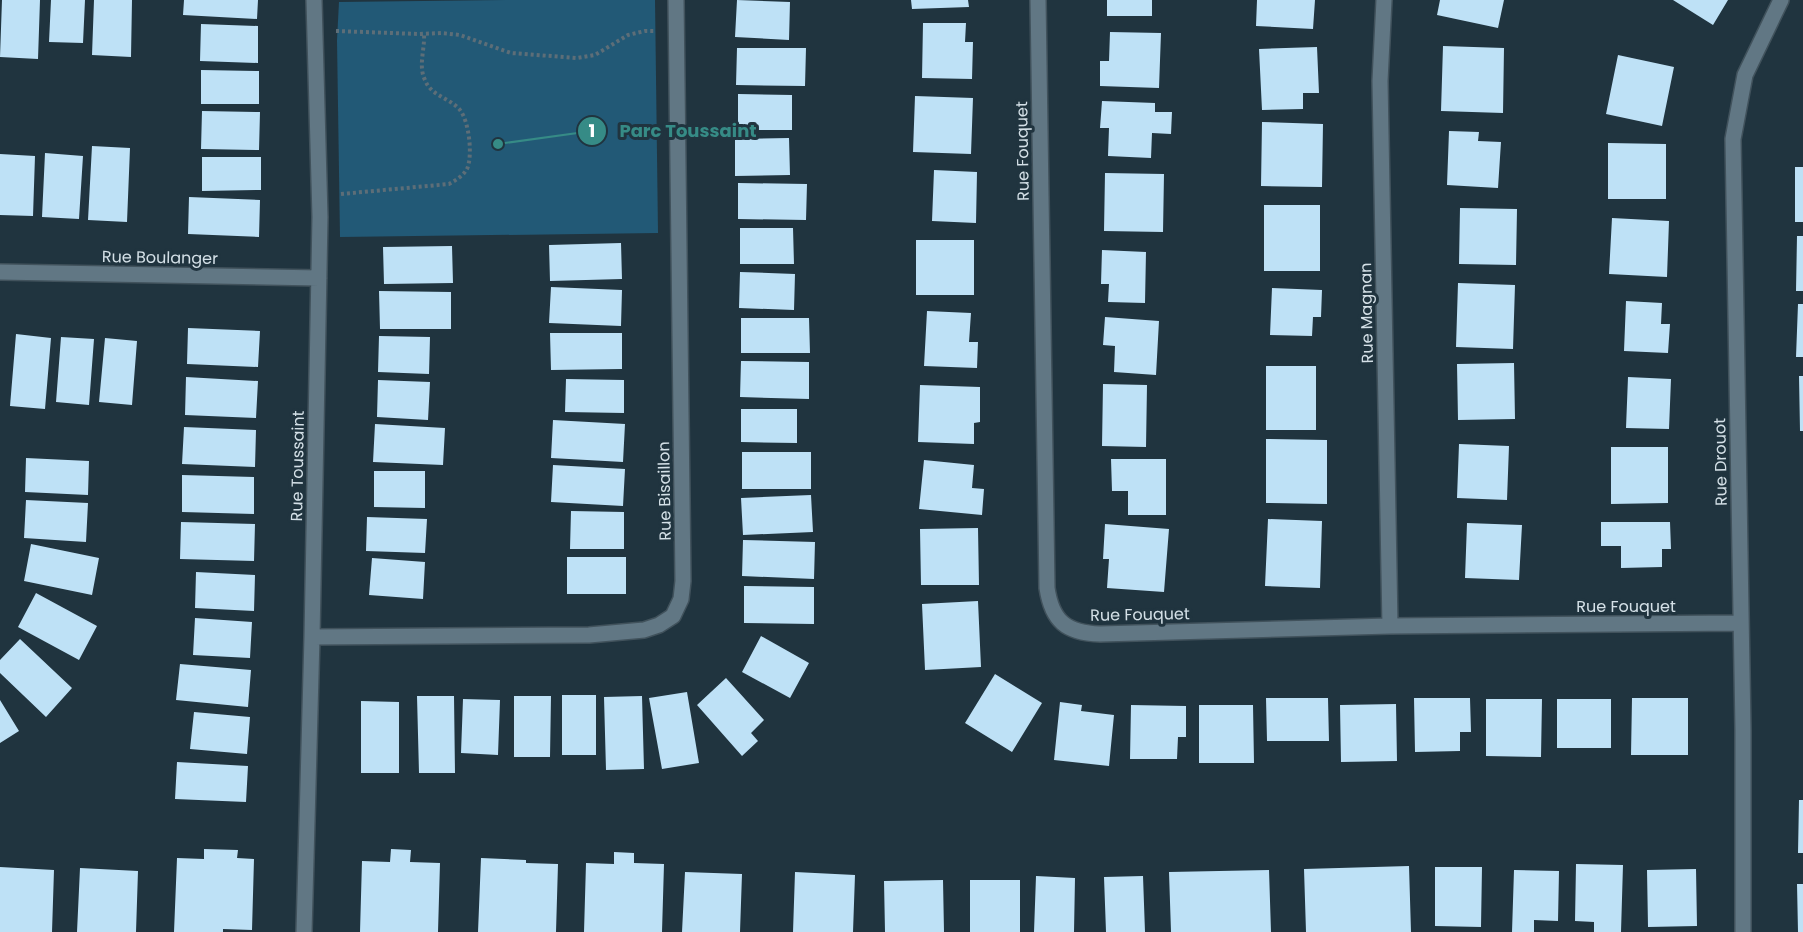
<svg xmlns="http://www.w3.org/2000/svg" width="1803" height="932" viewBox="0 0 1803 932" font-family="Poppins,sans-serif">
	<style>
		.green { fill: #225976 }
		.building { fill: #bee1f6 }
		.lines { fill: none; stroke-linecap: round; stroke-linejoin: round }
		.minor-casing { stroke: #41525c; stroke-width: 18 }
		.path { stroke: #5d6e78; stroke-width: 4; stroke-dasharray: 3 3; stroke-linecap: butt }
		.minor { stroke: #617784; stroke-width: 15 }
		.labels { text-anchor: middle; stroke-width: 6; stroke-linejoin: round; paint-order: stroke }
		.street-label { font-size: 16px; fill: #d4e0e7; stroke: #20343f }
		.leader { fill: none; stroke: #368b86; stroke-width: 2 }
		.callout-dot { fill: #368b86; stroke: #20343f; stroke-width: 2 }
		.mark-label { font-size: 18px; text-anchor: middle; font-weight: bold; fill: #fff }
		.callout-label { font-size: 18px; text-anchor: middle; font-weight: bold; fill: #368b86; stroke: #20343f; stroke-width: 6; stroke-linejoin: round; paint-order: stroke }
	</style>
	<rect width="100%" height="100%" fill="#20343f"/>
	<!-- green -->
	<path class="green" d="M505 0H655L658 233 340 237 337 40 339 2Z"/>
	<!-- building -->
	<path class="building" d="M2 0H40L38 59 0 57Z
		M51 0H85L83 43 49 42Z
		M94 0H132L131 57 92 55Z
		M184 0H258L257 19 183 15Z
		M737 0 790 2 789 40 735 37Z
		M911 0H968L969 7 912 9Z
		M1107 0H1152V16H1107Z
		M1257 0H1315L1313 29 1256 26Z
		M1440 0H1504L1498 28 1437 15Z
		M1673 0H1728L1713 25Z
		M923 23H966L965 42H973L972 79 922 78Z
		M201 24 258 26V63L200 61Z
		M1110 32 1161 33 1159 88 1100 86V61H1109Z
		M1443 46 1504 48 1503 113 1441 111Z
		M1317 47 1319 93H1303V109L1262 110 1259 49Z
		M737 48H806L805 86 736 85Z
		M1618 55 1674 67 1662 126 1606 114Z
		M201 70 259 71V104H201Z
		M738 94 792 95V130H738Z
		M915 96 973 98 971 154 913 152Z
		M1102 101 1155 103V112H1172L1171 134 1152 133 1151 158 1108 156 1109 128H1100Z
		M202 111 260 112 259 150 201 149Z
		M1262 122 1323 124 1322 187 1261 186Z
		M1449 131 1479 132 1478 141 1501 142 1498 188 1447 185Z
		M789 138 790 175 735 176V139Z
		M1608 143 1666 144V199H1608Z
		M92 146 130 148 127 222 88 220Z
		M45 153 83 156 79 219 42 217Z
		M0 154 35 156 33 216 0 215Z
		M202 157H261V190L202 191Z
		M1795 167H1803V222H1795Z
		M934 170 977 172 976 223 932 221Z
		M1105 173 1164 174 1163 232 1104 231Z
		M738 183 807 184 806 220 738 219Z
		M189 197 260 200 259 237 188 234Z
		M1264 205H1320V271H1264Z
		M1460 208 1517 209 1516 265 1459 264Z
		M1612 218 1669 221 1667 277 1609 274Z
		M740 228H793L794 264H740Z
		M1797 236H1803V291H1796Z
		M916 240H974V295H916Z
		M621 243 622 279 550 281 549 245Z
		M452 246 453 283 384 284 383 247Z
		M1102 250 1146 252 1145 303 1108 302 1109 284H1101Z
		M740 272 795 274 794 310 739 308Z
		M1458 283 1515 285 1513 349 1456 347Z
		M551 287 622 290 621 326 549 323Z
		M1272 288 1322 290 1321 317H1313L1312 336 1270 335Z
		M379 291 451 292V329H380Z
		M1626 301 1662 303 1661 324H1670L1668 353 1624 351Z
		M1798 304H1803V357H1796Z
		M927 311 971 313 969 342H978L977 368 924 366Z
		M1105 317 1159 321 1156 375 1114 372 1115 346 1103 345Z
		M741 318H809L810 353H741Z
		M188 328 260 331 258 367 187 364Z
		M550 333H622V369L551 370Z
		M16 334 51 338 45 409 10 406Z
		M379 336 430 337 429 374 378 372Z
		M61 337 94 339 89 405 56 402Z
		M105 338 137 341 132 405 99 402Z
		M741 361 809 362V399L740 397Z
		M1514 363 1515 419 1458 420 1457 364Z
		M1266 366H1316V430H1266Z
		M1799 376H1803V431H1800Z
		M186 377 258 381 256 418 185 415Z
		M1628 377 1671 379 1669 429 1626 428Z
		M566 379 624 380V413L565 412Z
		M378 380 430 382 428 420 377 417Z
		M1103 384 1147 385 1146 447 1102 446Z
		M920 385 980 387V422L974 423V444L918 442Z
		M741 409H797V443L741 442Z
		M553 420 625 424 623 462 551 458Z
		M375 424 445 428 443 465 373 462Z
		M184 427 256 430 255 467 182 464Z
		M1266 439 1327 440V504L1266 503Z
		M1459 444 1509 446 1507 500 1457 498Z
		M1611 447H1668V503L1611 504Z
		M742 452H811V489H742Z
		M26 458 89 461 88 495 25 492Z
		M1111 459H1166V515H1128V491H1112Z
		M924 460 974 465 972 488 984 489 982 515 919 509Z
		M553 465 625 469 623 506 551 502Z
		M374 471H425V508L374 507Z
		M182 475 254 477V514L182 512Z
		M811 495 813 532 743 535 741 498Z
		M26 500 88 503 86 542 24 538Z
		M571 511 624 512V549H570Z
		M367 517 427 519 425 553 366 551Z
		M1268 519 1322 521 1320 588 1265 586Z
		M181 522 255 524 254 561 180 559Z
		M1601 522H1670L1671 549H1662V567L1621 568V546H1601Z
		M1467 523 1522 525 1519 580 1465 578Z
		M1105 524 1169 529 1164 592 1107 588 1109 559H1103Z
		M978 528 979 585H921L920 529Z
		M743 540 815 542 814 579 742 576Z
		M31 544 99 558 92 595 24 581Z
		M567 557H626V594H567Z
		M372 558 425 562 423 599 369 595Z
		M196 572 255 575 254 611 195 608Z
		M744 586 814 587V624L744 623Z
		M36 593 97 626 79 660 18 627Z
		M978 601 981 667 925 670 922 604Z
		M195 618 252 622 250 658 193 655Z
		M761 636 809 663 790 698 742 672Z
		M20 639 72 688 46 717 0 673V660Z
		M180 664 251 670 248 707 176 700Z
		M995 674 1042 703 1012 752 965 723Z
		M726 678 764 720 751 733 758 741 742 756 697 705Z
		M687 692 699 763 662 769 649 698Z
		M562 695H596V755H562Z
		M417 696H454L455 773H419Z
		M514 696H551L550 757H514Z
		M642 696 644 769 606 770 604 697Z
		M1266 698H1328L1329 741H1267Z
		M1414 698H1470L1471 732H1460V751L1415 752Z
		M1632 698H1688V755H1631Z
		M463 699 500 700 498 755 461 753Z
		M1486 699H1542L1541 757 1486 756Z
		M1557 699H1611V748H1557Z
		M0 700 19 731 0 743Z
		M361 701 399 702V773H361Z
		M1060 702 1082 705 1081 711 1114 715 1109 766 1054 760Z
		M1396 704 1397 761 1341 762 1340 705Z
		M1131 705 1186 706V737H1178L1177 759H1130Z
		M1199 705H1253L1254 763H1199Z
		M194 712 250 717 247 754 190 749Z
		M177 762 248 766 246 802 175 799Z
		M1799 800H1803V853H1798Z
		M204 849 238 850 237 858 254 859 252 930 223 929V932H174L177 858 204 859Z
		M391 849 411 850 410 862 440 863 438 932H360L362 861 390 862Z
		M614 852 634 853V863L664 864 662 932H584L586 863 614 864Z
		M481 858 526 860V863L558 864 556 932H478Z
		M1576 864 1623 865 1621 932H1594V922L1575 921Z
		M1409 866 1411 932H1306L1304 869Z
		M0 867 54 870 52 932H0Z
		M1435 867H1482L1481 927 1435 926Z
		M80 868 138 871 136 932H77Z
		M1696 869 1697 926 1648 927 1647 870Z
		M1269 870 1271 932H1171L1169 872Z
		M1514 870 1559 871 1558 921 1534 920V932H1512Z
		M685 872 742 874 740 932H682Z
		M795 872 855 875 853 932H793Z
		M1036 876 1075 878 1074 932H1034Z
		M1143 876 1145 932H1106L1104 877Z
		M943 880 944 932H885L884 881Z
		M970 880H1020V932H970Z
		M1797 884H1803V932H1798Z"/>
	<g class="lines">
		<!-- minor casing -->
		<g class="minor-casing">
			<path id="minor" d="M1038 0 1047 588C1052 621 1066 633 1100 634L1390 626 1740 623
				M1384 0 1380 81 1390 626
				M0 272 319 278
				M312 637 589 635 644 630 659 625 673 616 681 599 683 581 676 0
				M304 932 312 637 320 217 314 0
				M1743 932V730L1733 139 1745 75 1781 0"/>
		</g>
		<!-- path -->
		<path class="path" d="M336 31 419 34 441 33 460 35 511 53 577 58 595 55 628 35 645 31H654
			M341 194 449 184C456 180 463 176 467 169 473 156 469 121 460 110 450 98 431 96 425 80 418 66 425 49 424 34"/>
		<!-- minor -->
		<use href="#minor" class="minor"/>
	</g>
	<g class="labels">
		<!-- street labels -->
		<g class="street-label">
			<text transform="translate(1022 151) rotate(-91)" y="6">Rue Fouquet</text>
			<text transform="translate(160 257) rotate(1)" y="6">Rue Boulanger</text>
			<text transform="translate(1366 313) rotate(-91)" y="6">Rue Magnan</text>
			<text transform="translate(1720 462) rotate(-91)" y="6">Rue Drouot</text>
			<text transform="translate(297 466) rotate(-89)" y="6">Rue Toussaint</text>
			<text transform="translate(664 491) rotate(-91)" y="6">Rue Bisaillon</text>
			<text x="1626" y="612">Rue Fouquet</text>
			<text transform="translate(1140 614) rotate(-1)" y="6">Rue Fouquet</text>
		</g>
	</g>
	<!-- callouts -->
	<path class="leader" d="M498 144L592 131"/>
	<g class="callout-dot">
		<circle cx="498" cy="144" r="6"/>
		<circle cx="592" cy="131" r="15"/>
	</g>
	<g class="mark-label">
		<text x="592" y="137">1</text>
	</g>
	<g class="callout-label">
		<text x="688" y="137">Parc Toussaint</text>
	</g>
</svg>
